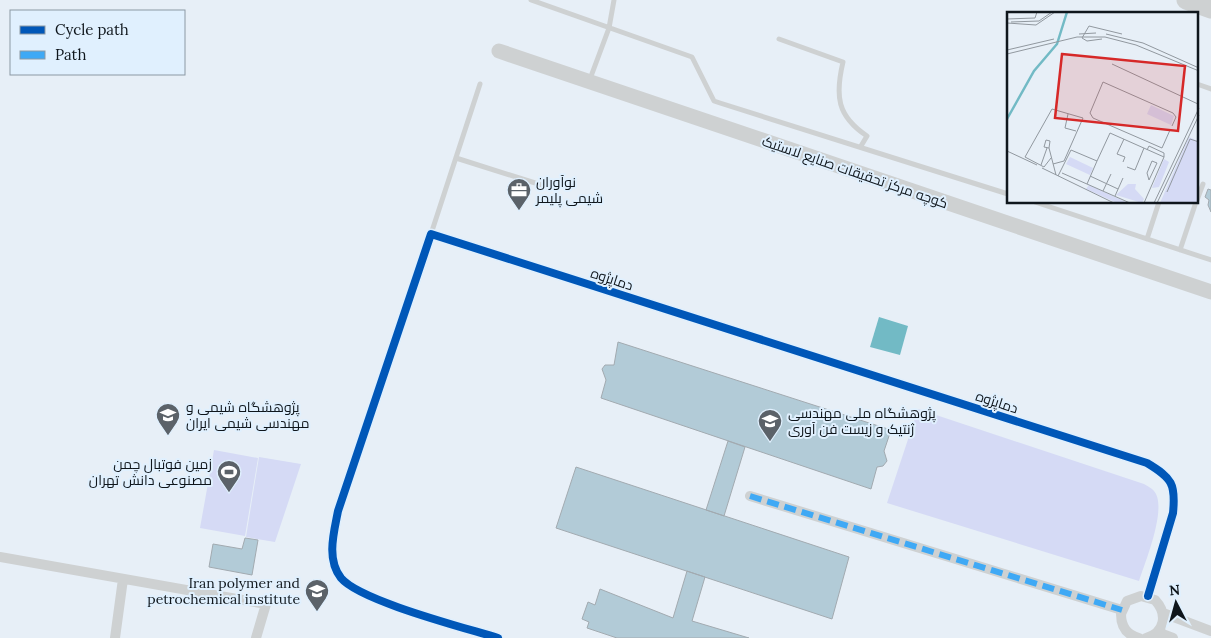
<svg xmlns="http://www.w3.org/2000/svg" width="1211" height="638" viewBox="0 0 1211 638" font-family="Lora,Cairo,serif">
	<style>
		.green { fill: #d5daf5 }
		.water { fill: #72bac5 }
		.building { fill: #b2cbd7; stroke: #a2aab0 }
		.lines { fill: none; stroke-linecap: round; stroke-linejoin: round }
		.lane { stroke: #ced1d2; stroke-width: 5 }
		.street { stroke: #ced1d2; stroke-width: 10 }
		.secondary { stroke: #ced1d2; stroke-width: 15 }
		.highway { stroke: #ced1d2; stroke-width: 19 }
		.quiet { stroke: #3fa9f5; stroke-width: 6; stroke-dasharray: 12 6; stroke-linecap: butt }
		.cycleway-casing { stroke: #e0f0fe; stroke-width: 11 }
		.cycleway { stroke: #0057b8; stroke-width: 8 }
		.labels { text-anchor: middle; stroke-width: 4; stroke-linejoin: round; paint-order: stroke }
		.street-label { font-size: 14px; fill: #0f161c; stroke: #e0f0fe }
		.poi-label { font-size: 14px; fill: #0f161c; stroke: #e0f0fe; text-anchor: start }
		.inset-river { fill: none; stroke: #72bac5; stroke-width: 2.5 }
		.inset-road { fill: none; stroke: #91989f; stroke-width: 1 }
		.view { fill: #d62828; fill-opacity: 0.15; stroke: #d62828; stroke-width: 2.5 }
		.inset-edge { fill: none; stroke: #0f161c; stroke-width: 2.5 }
	</style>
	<rect width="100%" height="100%" fill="#e7eff7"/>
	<!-- green -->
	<path class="green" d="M918 409 1144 484C1147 486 1152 488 1154 491 1168 507 1145 562 1139 581L887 503Z
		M214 450 258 458 245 536 200 528Z
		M259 457 301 464 275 542 246 537Z"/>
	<!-- water -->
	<path class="water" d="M879 317 908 326 900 355 870 347Z"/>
	<!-- building -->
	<path class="building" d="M1208 189 1211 190V212L1208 205 1209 200 1205 197Z
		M618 342 891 430 884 451 887 461 883 466 877 467 871 489 601 398 606 380 602 369 605 365H614Z
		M728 441 745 447 724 516 706 510Z
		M576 467 849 557 832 619 556 528Z
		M245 538 258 540 252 575 209 567 213 544 242 549Z
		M687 571 705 577 692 621 749 638H617L587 628 589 622 582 619 588 602 595 605 600 589 673 618Z"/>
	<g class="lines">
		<!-- lane -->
		<path class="lane" d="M531 0 692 57 714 101 720 103 1008 194
			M779 39 843 62C835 96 837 116 867 136L861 146
			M590 79 609 28 614 0
			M1197 84 1211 89
			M456 158 551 188
			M1197 200 1203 184
			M1035 202 1211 260
			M431 234 480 84
			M1147 239 1159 202
			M1180 250 1196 202"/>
		<!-- street -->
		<path class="street" d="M750 496 1122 610
			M0 557 266 604 256 638
			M1163 613 1211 631
			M1157 632 1173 638
			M115 638 123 579
			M498 638C466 628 360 601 341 578 326 559 334 532 338 511L431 234 1147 463C1172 478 1176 484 1173 513L1148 596
			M1139 638C1127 635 1121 627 1121 614L1127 601 1141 596 1155 600C1168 614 1165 633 1146 638"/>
		<!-- secondary -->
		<path class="secondary" d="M499 51 1211 292"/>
		<!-- highway -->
		<path class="highway" d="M1186 0 1211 9"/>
		<!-- quiet -->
		<path class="quiet" d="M750 496 1122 610"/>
		<!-- cycleway casing -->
		<g class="cycleway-casing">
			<path id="cycleway" d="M498 638C466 628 360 601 341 578 326 559 334 532 338 511L431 234 1147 463C1172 478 1176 484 1173 513L1148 596"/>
		</g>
		<!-- cycleway -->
		<use href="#cycleway" class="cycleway"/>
	</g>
	<!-- icons -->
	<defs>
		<g id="office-pin" transform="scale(1.25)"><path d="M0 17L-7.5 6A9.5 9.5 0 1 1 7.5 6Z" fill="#5b6269" stroke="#e0f0fe"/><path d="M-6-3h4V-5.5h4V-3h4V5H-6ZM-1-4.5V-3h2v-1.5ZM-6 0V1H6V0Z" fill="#fff"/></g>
		<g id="university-pin" transform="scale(1.25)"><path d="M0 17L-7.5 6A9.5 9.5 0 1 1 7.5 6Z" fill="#5b6269" stroke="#e0f0fe"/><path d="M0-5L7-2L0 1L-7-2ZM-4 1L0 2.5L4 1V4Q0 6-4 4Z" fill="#fff"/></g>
		<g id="stadium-pin" transform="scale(1.25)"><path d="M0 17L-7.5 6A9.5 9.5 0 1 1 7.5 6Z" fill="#5b6269" stroke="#e0f0fe"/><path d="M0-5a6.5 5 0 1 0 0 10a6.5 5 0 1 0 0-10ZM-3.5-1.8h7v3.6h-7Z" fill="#fff"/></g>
	</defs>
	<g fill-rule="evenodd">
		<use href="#office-pin" x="519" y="190"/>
		<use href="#university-pin" x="168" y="415"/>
		<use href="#university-pin" x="770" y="421"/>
		<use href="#stadium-pin" x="229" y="472"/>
		<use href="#university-pin" x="317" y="591"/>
	</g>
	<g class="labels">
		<!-- street labels -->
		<g class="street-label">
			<text transform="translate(855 172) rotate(19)" y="5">کوچه مرکز تحقیقات صنایع لاستیک</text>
			<text transform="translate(612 279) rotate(18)" y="5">دماپژوه</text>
			<text transform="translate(997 402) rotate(18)" y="5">دماپژوه</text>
		</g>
		<!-- poi labels -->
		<g class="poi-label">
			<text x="536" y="187">نوآوران<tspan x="536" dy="16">شیمی پلیمر</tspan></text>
			<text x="186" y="412">پژوهشگاه شیمی و<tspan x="186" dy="16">مهندسی شیمی ایران</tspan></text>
			<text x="788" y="418">پژوهشگاه ملی مهندسی<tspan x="788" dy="16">ژنتیک و زیست فن آوری</tspan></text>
			<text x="212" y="469" text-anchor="end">زمین فوتبال چمن<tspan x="212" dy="16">مصنوعی دانش تهران</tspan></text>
			<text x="300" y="588" text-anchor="end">Iran polymer and<tspan x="300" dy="16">petrochemical institute</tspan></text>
		</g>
	</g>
	<!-- overview -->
	<g transform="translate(1007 12)">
		<rect width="191" height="191" fill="#e7eff7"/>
		<path d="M144 93 167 104 164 113 140 102ZM182 125 191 129V191H153ZM63 145 86 156 83 163 59 152ZM157 147 162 150 152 175 145 176ZM121 172H129L128 177 137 187 135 191 109 183ZM82 173 121 191H110L79 177Z" fill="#d5daf5"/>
		<path class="inset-river" d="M0 107 27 59 50 32 60 0"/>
		<path class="inset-road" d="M0 7 28 6 30 0M4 10 32 9 45 0M0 11 29 13 48 0M72 22 89 21M99 22 136 31 192 56M95 27 80 29 75 26 82 14 115 22M0 38 47 27M0 42 70 25H98L129 33 192 59M105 52 191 92M61 102 58 116 69 119M163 118 155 136 86 106 83 101 96 70 166 101 169 105 165 114M42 136 37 135 39 128 43 129 42 136 49 163M140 138 142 134 157 141V145M0 139 30 153M44 146 37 155 18 145 45 97 76 106 57 149 46 152M145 149 150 151 142 168 140 161ZM116 150 118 145 110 142 117 127M34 153 40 136M120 155 128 158 137 136M35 156 107 191M55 161 123 191M51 164 64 138 90 149 103 121 157 145 137 191M83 164 111 177M80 172 90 149M96 179 104 162M160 180 183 127 192 130M108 184 116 166M147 191 192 96M150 191 192 103"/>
		<path class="view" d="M55 42 178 54 171 119 48 106Z"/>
		<rect width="191" height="191" class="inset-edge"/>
	</g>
	<!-- legend -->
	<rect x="10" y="10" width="175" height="65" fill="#e0f0fe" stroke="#8c99a4"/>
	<rect x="20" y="26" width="25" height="8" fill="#0057b8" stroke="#8c99a4"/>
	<text x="55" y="35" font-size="15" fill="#0f161c">Cycle path</text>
	<rect x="20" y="51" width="25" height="8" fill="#3fa9f5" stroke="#8c99a4"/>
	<text x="55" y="60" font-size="15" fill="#0f161c">Path</text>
	<!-- north arrow -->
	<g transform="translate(1176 603) rotate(354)" stroke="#e0f0fe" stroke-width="4" paint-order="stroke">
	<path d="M0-4L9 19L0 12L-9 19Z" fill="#0f161c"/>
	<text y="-8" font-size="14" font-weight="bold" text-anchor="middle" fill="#0f161c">N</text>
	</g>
</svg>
